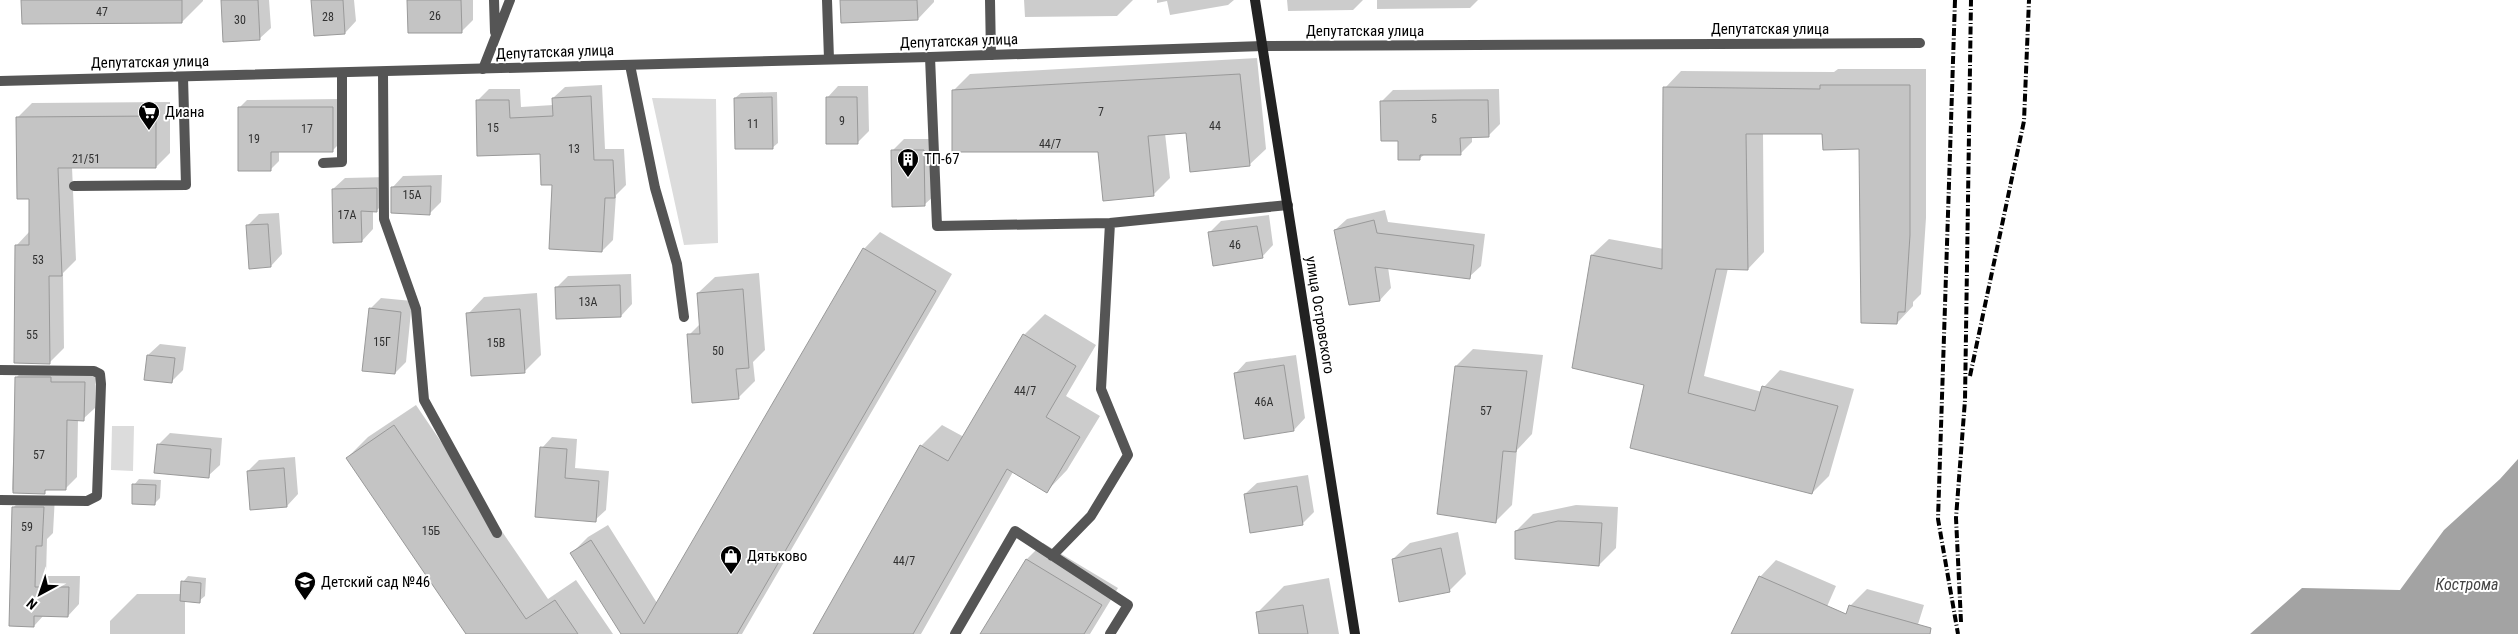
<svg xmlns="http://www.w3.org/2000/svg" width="2518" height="634" viewBox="0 0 2518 634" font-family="'Roboto Condensed',sans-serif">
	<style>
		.green { fill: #dcdcdc }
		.water { fill: #a3a3a3 }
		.shadow { fill: #0003 }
		.building { fill: #c4c4c4; stroke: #999 }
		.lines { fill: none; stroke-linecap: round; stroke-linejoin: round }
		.lane { stroke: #555; stroke-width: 10 }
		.street { stroke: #555; stroke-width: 10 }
		.secondary { stroke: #222; stroke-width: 10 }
		.rail { stroke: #000; stroke-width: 4; stroke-dasharray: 8 2.5 1 2.5; stroke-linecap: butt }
		.labels { text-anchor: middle; stroke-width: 4; stroke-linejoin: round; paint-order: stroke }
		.number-label { font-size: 12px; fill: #313131 }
		.street-label { font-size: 15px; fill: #000; stroke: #fff }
		.poi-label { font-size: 15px; fill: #000; stroke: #fff; text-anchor: start }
		.water-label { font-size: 16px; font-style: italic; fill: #444; stroke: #fff }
	</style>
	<rect width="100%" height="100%" fill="#fff"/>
	<!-- green -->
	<path class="green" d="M652 98 716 99 718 243 684 245Z
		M112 426H134L133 471 111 470Z"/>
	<!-- water -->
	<path class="water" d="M2518 459V634H2250L2302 588 2400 590 2444 530 2500 479Z"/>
	<!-- shadow -->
	<path class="shadow" d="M23 0H203V1L182 22Z
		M222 0H269L271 28 259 39Z
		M312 0H354L356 21 345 33Z
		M409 0H473V20L461 32Z
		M842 0H934V2L918 19Z
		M1024 0H1133L1117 16 1025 17Z
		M1157 0H1234L1228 5 1170 15 1167 1 1157 3Z
		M1287 0H1363L1353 10 1288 11Z
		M1377 0H1478L1470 8 1377 9Z
		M1257 58 1266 149 1249 165 1187 131 1165 133 1170 178 1153 195 1099 151 953 91 970 74Z
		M1838 69H1926V218L1921 294 1913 302V306L1897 323 1860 148 1824 133H1763L1764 252 1748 269 1728 268 1704 376 1762 392 1764 387 1780 370 1854 389 1829 476 1812 493 1645 384 1574 367 1592 255 1609 239 1664 249 1665 88 1681 71 1834 72Z
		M602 85 605 149H624L626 185 616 195 613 240 602 251 554 184 541 153 477 101 489 89H520L521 107 553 105V98L565 87Z
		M838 86H868L869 131 857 143 827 98Z
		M1499 89 1500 124 1488 136H1472V142L1460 154H1425L1419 159 1399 139 1381 102 1393 90Z
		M777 92 778 143 772 148 735 98 741 93Z
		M340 99 341 142 332 151H279V161L270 170 239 108 247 100Z
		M170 102V153L156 167H72L76 260 63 273 64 348 50 362 16 246 30 231V198L18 117 32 103Z
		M904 139H935L936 194 924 205 892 151Z
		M442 175 441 202 429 214 392 188 403 176Z
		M388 177V199L377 210H373V229L362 241 333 189 345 178Z
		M1385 210 1388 222 1485 234 1481 266 1469 277 1388 267 1391 288 1380 300 1335 230 1347 219Z
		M279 213 282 254 271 266 247 226 259 214Z
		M1269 215 1273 245 1262 257 1209 233 1221 221Z
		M880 232 952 274 742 634H622L572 553 588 537 608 525 657 603 864 249Z
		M759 273 765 350 753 362 755 381 738 398 689 335 701 323 698 293 715 277Z
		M631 274 632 304 621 316 556 288 568 276Z
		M537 293 541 355 524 372 468 314 484 297Z
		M381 298 412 301 406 362 395 373 370 309Z
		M1045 314 1096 345 1066 396 1100 416 1067 470 1047 491 1013 472 921 634H814L921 446 942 425 964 437 1024 335Z
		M160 344 186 347 183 370 171 382 148 355Z
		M1473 349 1543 355 1532 434 1517 450 1512 505 1495 522 1456 366Z
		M1296 355 1305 418 1294 430 1235 374 1246 362Z
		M27 366 96 371 95 408 83 419H78L77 477 65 489H48L44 492H13L12 489 16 378Z
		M416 405 548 599 576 580 613 634H467L347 458 368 437Z
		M170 433 222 438 220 465 208 476 158 445Z
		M552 437 577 439 575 468 609 471 606 510 595 520 542 448Z
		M295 457 298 494 287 506 248 471 259 460Z
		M1308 475 1314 512 1302 524 1245 494 1257 483Z
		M139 479 161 480 160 498 154 504 134 485Z
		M24 496H55L53 533 47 539 46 576H80L79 604 68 616 44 615 34 626 13 508Z
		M1576 505 1618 507 1616 548 1599 565 1516 531 1533 514Z
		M1458 532 1466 574 1449 591 1393 559 1410 543Z
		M1043 543 1118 588 1090 634H981L1026 560Z
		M1776 560 1836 586 1815 634H1737L1760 577Z
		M188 576 206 578 205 596 199 601 185 600V634H110V621L137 594H182L183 582Z
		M1329 578 1339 634H1260L1257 613 1284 586Z
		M1867 589 1924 605 1915 634H1842L1850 606Z"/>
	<!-- building -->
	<path class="building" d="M21 0H182V23L22 24Z
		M221 0H258L260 40 223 42Z
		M311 0H343L345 34 314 36Z
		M407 0H461L462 33H408Z
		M840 0H917L918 20 841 23Z
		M1240 74 1250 166 1190 172 1186 133 1148 136 1154 196 1103 201 1098 152H952V90Z
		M1820 85H1910V235L1905 312H1898L1897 324 1861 323 1859 149 1823 150 1822 134H1746L1748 270 1716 269 1688 393 1755 411 1762 386 1838 406 1812 494 1630 448 1644 385 1572 368 1591 255 1662 269 1663 87 1820 89Z
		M591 96 594 160H613L615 198H605L602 252 549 249 552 185H541L540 154 477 156 476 100H509L510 118 553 116 552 98Z
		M772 97 773 149H735L734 98Z
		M826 97H857L858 144H826Z
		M1461 100H1488L1489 137 1460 138 1461 155H1420V160H1398V141H1381L1380 101Z
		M238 107H333V152H271V171H238Z
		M156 116V168H58L62 276H49L50 364 14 363 15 245H29V199H17L16 117Z
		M891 150H924L925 206 892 207Z
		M431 186 430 215 391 213V187Z
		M377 188V212L361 211 362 242 333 243 332 189Z
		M1374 220 1377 233 1474 245 1470 279 1375 267 1380 301 1349 305 1334 230Z
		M268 224 271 267 249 269 246 225Z
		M1257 226 1263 258 1213 266 1208 232Z
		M863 248 936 291 737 634H621L570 553 591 540 644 624Z
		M620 285 621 317 556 319 555 287Z
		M743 289 749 368 736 369 739 399 692 403 687 334H700L697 293Z
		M369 308 401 312 395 374 362 371Z
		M520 309 525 373 471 376 466 313Z
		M1023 334 1076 366 1046 417 1080 437 1047 493 1007 469 913 634H813L920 445 948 461Z
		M147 355 175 358 172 383 144 380Z
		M1284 365 1294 431 1244 439 1234 373Z
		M1455 366 1527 371 1516 452 1503 451 1496 523 1437 514Z
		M15 377H51V382H85L84 421 67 420 66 490H45V494L13 493Z
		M394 425 526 619 555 600 578 634H466L346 458Z
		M157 444 211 449 209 478 154 473Z
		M540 447 567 449 565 478 599 481 596 522 535 517Z
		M284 468 287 507 250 510 247 471Z
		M132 484 156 485 155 505 132 504Z
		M1297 486 1303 525 1250 533 1244 494Z
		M12 507H44L42 546H36L35 587H69L68 617 34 616V627L9 626Z
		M1558 521 1602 523 1599 566 1515 559V531Z
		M1441 548 1450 592 1399 602 1392 559Z
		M1026 559 1102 605 1084 634H980Z
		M1759 576 1846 614 1849 605 1931 628 1930 634H1731Z
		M181 581 201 583 200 603 180 601Z
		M1303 605 1308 634H1259L1256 612Z"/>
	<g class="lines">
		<!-- lane -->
		<path class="lane" d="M494 0 495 32
			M827 0 829 59
			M990 0 991 55
			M930 57 937 226 1110 223 1288 205
			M630 65 655 188 677 264 684 317
			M483 69 510 0
			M383 72 384 219 416 309 424 400 497 533
			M323 163 342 162V73
			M74 186 186 185 183 77
			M0 370 94 371 100 374 101 384 97 496 87 501 0 500
			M1052 556 1091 516 1128 455 1101 389 1110 223
			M955 634 1015 531 1128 605 1110 634"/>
		<!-- street -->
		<path class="street" d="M0 81 930 57 1263 46 1920 43"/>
		<!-- secondary -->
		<path class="secondary" d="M1255 0 1355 634"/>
		<!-- rail -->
		<path class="rail" d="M1955 0 1938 519 1958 634
			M1970 376 2024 121 2029 0
			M1961 622 1956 518 1965 400 1971 0"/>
	</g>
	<!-- icons -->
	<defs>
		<g id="supermarket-pin" transform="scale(1.125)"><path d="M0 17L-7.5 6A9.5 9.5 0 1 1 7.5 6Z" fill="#000" stroke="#fff"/><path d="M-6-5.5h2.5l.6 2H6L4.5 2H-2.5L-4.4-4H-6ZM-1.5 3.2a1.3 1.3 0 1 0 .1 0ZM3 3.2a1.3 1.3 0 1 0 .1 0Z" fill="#fff"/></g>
		<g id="building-pin" transform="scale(1.125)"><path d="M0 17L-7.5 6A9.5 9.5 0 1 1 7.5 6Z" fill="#000" stroke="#fff"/><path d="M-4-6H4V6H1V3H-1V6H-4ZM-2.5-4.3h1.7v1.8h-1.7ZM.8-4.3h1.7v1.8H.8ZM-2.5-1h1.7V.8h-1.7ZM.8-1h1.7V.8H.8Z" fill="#fff"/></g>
		<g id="shop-pin" transform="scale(1.125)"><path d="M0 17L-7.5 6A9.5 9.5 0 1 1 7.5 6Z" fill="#000" stroke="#fff"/><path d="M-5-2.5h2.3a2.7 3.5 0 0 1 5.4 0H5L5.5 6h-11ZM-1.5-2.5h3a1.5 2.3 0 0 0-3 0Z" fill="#fff"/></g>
		<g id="school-pin" transform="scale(1.125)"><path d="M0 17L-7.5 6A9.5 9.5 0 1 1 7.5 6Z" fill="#000" stroke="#fff"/><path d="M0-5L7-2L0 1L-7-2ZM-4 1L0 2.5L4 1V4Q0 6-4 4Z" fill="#fff"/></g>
	</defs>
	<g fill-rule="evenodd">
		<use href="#supermarket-pin" x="149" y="112"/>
		<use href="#building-pin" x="908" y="159"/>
		<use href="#shop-pin" x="731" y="556"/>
		<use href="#school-pin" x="305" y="582"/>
	</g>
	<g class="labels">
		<!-- number labels -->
		<g class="number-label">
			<text x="102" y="16">47</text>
			<text x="435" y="20">26</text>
			<text x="328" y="21">28</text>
			<text x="240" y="24">30</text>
			<text x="1101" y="116">7</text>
			<text x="1434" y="123">5</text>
			<text x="842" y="125">9</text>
			<text x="753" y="128">11</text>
			<text x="1215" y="130">44</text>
			<text x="493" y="132">15</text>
			<text x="307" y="133">17</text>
			<text x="254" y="143">19</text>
			<text x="1050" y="148">44/7</text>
			<text x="574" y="153">13</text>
			<text x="86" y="163">21/51</text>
			<text x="412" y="199">15А</text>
			<text x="347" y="219">17А</text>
			<text x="1235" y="249">46</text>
			<text x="38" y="264">53</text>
			<text x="588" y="306">13А</text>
			<text x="32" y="339">55</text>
			<text x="382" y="346">15Г</text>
			<text x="496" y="347">15В</text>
			<text x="718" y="355">50</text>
			<text x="1025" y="395">44/7</text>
			<text x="1264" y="406">46А</text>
			<text x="1486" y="415">57</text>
			<text x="39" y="459">57</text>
			<text x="27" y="531">59</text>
			<text x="431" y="535">15Б</text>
			<text x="904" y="565">44/7</text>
		</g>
		<!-- street labels -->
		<g class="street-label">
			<text x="1770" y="34">Депутатская улица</text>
			<text x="1365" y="36">Депутатская улица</text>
			<text transform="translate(959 41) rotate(-2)" y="5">Депутатская улица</text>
			<text transform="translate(555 52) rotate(-2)" y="5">Депутатская улица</text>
			<text transform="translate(150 62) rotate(-1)" y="5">Депутатская улица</text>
			<text transform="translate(1320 315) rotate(81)" y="5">улица Островского</text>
		</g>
		<!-- poi labels -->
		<g class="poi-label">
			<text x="165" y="117">Диана</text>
			<text x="924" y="164">ТП-67</text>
			<text x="747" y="561">Дятьково</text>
			<text x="321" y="587">Детский сад №46</text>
		</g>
		<!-- water labels -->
		<g class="water-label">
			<text x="2467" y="590">Кострома</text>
		</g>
	</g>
	<!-- north arrow -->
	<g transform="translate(40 594) rotate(220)" stroke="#ffffff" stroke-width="4" paint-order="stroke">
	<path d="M0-4L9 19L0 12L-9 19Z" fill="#000000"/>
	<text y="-8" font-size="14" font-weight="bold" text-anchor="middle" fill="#000000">N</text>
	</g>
</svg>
